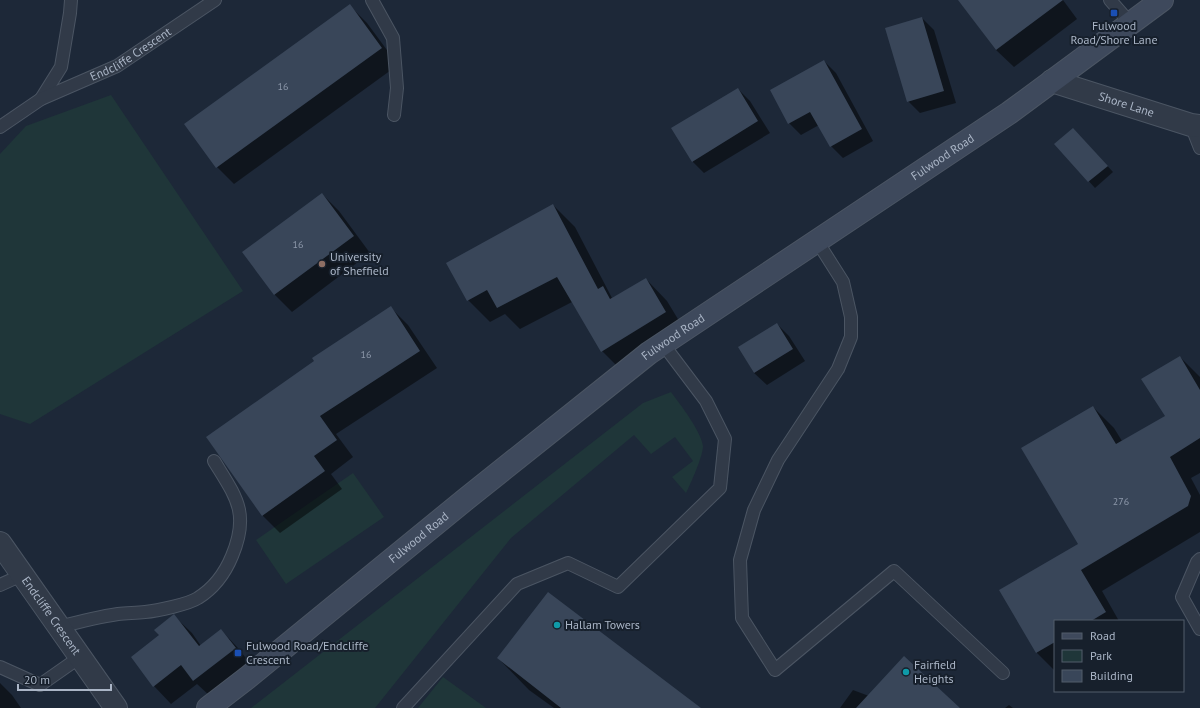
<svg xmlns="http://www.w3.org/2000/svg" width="1200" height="708" viewBox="0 0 1200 708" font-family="'PT Sans',sans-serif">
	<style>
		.green { fill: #1f3639 }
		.shadow { fill: #0007 }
		.building { fill: #394659 }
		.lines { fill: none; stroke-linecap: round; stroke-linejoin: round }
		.lane-casing { stroke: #4b5563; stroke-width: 14 }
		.street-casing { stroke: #4b5563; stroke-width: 24 }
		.secondary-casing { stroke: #4b5563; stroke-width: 24 }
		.lane { stroke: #313a48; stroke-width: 12 }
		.street { stroke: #313a48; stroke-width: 22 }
		.secondary { stroke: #3e495c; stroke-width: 22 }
		.transit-dot { fill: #1a4fb4; stroke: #17202c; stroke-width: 1.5 }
		.education-dot { fill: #8d6e63; stroke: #17202c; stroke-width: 1.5 }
		.culture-dot { fill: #0f9aa8; stroke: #17202c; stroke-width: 1.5 }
		.labels { text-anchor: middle; stroke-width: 4; stroke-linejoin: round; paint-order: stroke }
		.number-label { font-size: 10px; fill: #8e99ab }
		.poi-label { font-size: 12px; fill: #aab5c6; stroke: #17202c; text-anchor: start }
		.street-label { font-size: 12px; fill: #aab5c6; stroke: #17202c }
	</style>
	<rect width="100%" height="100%" fill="#1d2838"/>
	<!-- green -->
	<path class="green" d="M111 95 243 291 30 424 0 414V154L26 126Z
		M671 392C680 404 701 431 703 446 703 456 691 483 686 493L672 477 693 461 675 437 651 454 634 435 511 538 375 708H251L643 403Z
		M353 473 384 517 286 584 256 540Z
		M443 677 486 708H418Z"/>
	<!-- shadow -->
	<path class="shadow" d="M959 0H1063L1077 19 1014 67 996 50Z
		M350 6 367 23 398 65 234 184 217 167Z
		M922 18 934 30 956 103 920 113 908 101Z
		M824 61 836 73 873 141 843 158 831 146 819 125 801 135 789 123Z
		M738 89 750 101 770 133 704 173 692 161Z
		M1079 135 1113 172 1095 188 1055 144Z
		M322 194 339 211 370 253 292 312 275 295 243 252Z
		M553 205 575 227 612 298 646 279 667 301 687 334 624 373 602 351 572 302 520 329 505 314 490 322 468 300Z
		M391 308 408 325 437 368 336 434 353 457 331 474 342 489 280 533 263 516 207 438Z
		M777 324 789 336 805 361 767 385 754 373 739 347Z
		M1180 357 1200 377V473L1191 478 1200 495V532L1102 591 1119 621H1055V671L1037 653 1000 590 1080 545 1093 407 1114 428 1122 441 1166 417Z
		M174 616 192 633 201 646 221 630 238 648 252 666 211 697 197 684 171 704 154 686 160 636Z
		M498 658 699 708H554L529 690Z
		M0 683 12 695 21 708H0Z
		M853 690 869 696 959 708H840Z
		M1009 705 1013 708H1005Z"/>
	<!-- building -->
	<path class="building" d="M958 0H1063L996 50Z
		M350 4 382 48 216 168 184 124Z
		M922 17 944 91 907 102 885 28Z
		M824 60 862 129 830 147 810 112 788 124 770 90Z
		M738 88 758 121 692 162 671 128Z
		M1073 128 1108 166 1088 182 1054 144Z
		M322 193 354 236 274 295 242 252Z
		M553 204 598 289 603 286 610 299 646 278 666 312 601 352 557 277 497 308 487 290 467 301 446 263Z
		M391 306 420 351 320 416 337 440 314 456 325 471 262 516 206 437 314 361 312 358Z
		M777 323 793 349 754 373 738 347Z
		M1180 356 1200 390V438L1170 457 1191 496 1188 506 1081 570 1106 612 1091 621H1055V642L1036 653 999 590 1078 544 1021 448 1093 406 1116 444 1165 416 1141 379Z
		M548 592 701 708H561L497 658Z
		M174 614 199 646 221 629 236 648 193 681 181 665 153 687 131 657 159 635 154 630Z
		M904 656 960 708H856Z"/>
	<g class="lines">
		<!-- lane casing -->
		<g class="lane-casing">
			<g id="lane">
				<path d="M372 0 393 38 397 88 394 115"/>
				<path d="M1110 0 1131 24"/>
				<path d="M41 99 61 67 70 13 71 0"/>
				<path d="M1191 125 1200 148"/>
				<path id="s1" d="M0 127 41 99 117 66 215 0"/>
				<path d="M817 241 843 282 851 317V337L838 369 778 460 754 510 740 560 742 618 775 670 894 571 1003 673"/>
				<path d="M1200 559 1197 562 1182 597 1200 629"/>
				<path d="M0 585 22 575"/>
				<path d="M59 627C78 622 98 617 118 614 127 613 136 613 145 612 157 611 189 604 198 598 214 588 225 573 232 556 250 513 236 497 214 461"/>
				<path d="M0 667 40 685 80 657"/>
				<path d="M403 708 517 584 568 563 618 587 720 488 725 439 706 401 663 344"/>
			</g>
		</g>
		<!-- street casing -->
		<g class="street-casing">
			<g id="street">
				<path id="s2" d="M1052 81 1191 125 1200 126"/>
				<path id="s3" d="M0 543 116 708"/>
			</g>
		</g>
		<!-- secondary casing -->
		<g class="secondary-casing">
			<g id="secondary">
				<path id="s4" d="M208 708 247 678 466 499 649 353 1009 113 1162 0"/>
			</g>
		</g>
		<!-- lane -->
		<use href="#lane" class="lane"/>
		<!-- street -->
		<use href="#street" class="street"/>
		<!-- secondary -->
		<use href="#secondary" class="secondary"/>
	</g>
	<!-- markers -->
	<g class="transit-dot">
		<rect x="1110" y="9" width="8" height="8" rx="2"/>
		<rect x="234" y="649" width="8" height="8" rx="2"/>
	</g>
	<circle class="education-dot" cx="322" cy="264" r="4"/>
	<g class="culture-dot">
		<circle cx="557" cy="625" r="4"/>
		<circle cx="906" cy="672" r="4"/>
	</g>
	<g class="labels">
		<!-- number labels -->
		<g class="number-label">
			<text x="283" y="90">16</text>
			<text x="298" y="248">16</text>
			<text x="366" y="358">16</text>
			<text x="1121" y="505">276</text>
		</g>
		<!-- poi labels -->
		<g class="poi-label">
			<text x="1114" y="30" text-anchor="middle">Fulwood<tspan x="1114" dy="14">Road/Shore Lane</tspan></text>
			<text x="330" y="261">University<tspan x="330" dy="14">of Sheffield</tspan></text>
			<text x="565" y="629">Hallam Towers</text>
			<text x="246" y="650">Fulwood Road/Endcliffe<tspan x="246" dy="14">Crescent</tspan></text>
			<text x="914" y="669">Fairfield<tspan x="914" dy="14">Heights</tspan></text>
		</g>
		<!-- street labels -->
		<g class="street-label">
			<text dy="4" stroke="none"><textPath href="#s1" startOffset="150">Endcliffe Crescent</textPath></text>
			<text dy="4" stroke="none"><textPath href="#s2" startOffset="78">Shore Lane</textPath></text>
			<text dy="4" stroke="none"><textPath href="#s4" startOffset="919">Fulwood Road</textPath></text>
			<text dy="4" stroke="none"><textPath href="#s4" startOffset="595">Fulwood Road</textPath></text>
			<text dy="4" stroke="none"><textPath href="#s4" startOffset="271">Fulwood Road</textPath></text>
			<text dy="4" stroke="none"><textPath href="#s3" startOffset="89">Endcliffe Crescent</textPath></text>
		</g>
	</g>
	<!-- legend -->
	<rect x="1054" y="620" width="130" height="72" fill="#17202c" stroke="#525c6a"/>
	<rect x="1062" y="633" width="20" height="6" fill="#3e495c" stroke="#525c6a"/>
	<text x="1090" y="640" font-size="12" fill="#aab5c6">Road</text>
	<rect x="1062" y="650" width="20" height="12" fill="#1f3639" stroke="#525c6a"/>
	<text x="1090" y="660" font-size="12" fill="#aab5c6">Park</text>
	<rect x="1062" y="670" width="20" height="12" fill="#394659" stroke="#525c6a"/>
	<text x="1090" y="680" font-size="12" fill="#aab5c6">Building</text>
	<!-- scale -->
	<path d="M18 684v6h93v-6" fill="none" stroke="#aab5c6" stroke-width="2"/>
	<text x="24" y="684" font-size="12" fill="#aab5c6" stroke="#17202c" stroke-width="3" paint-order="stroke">20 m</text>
</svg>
